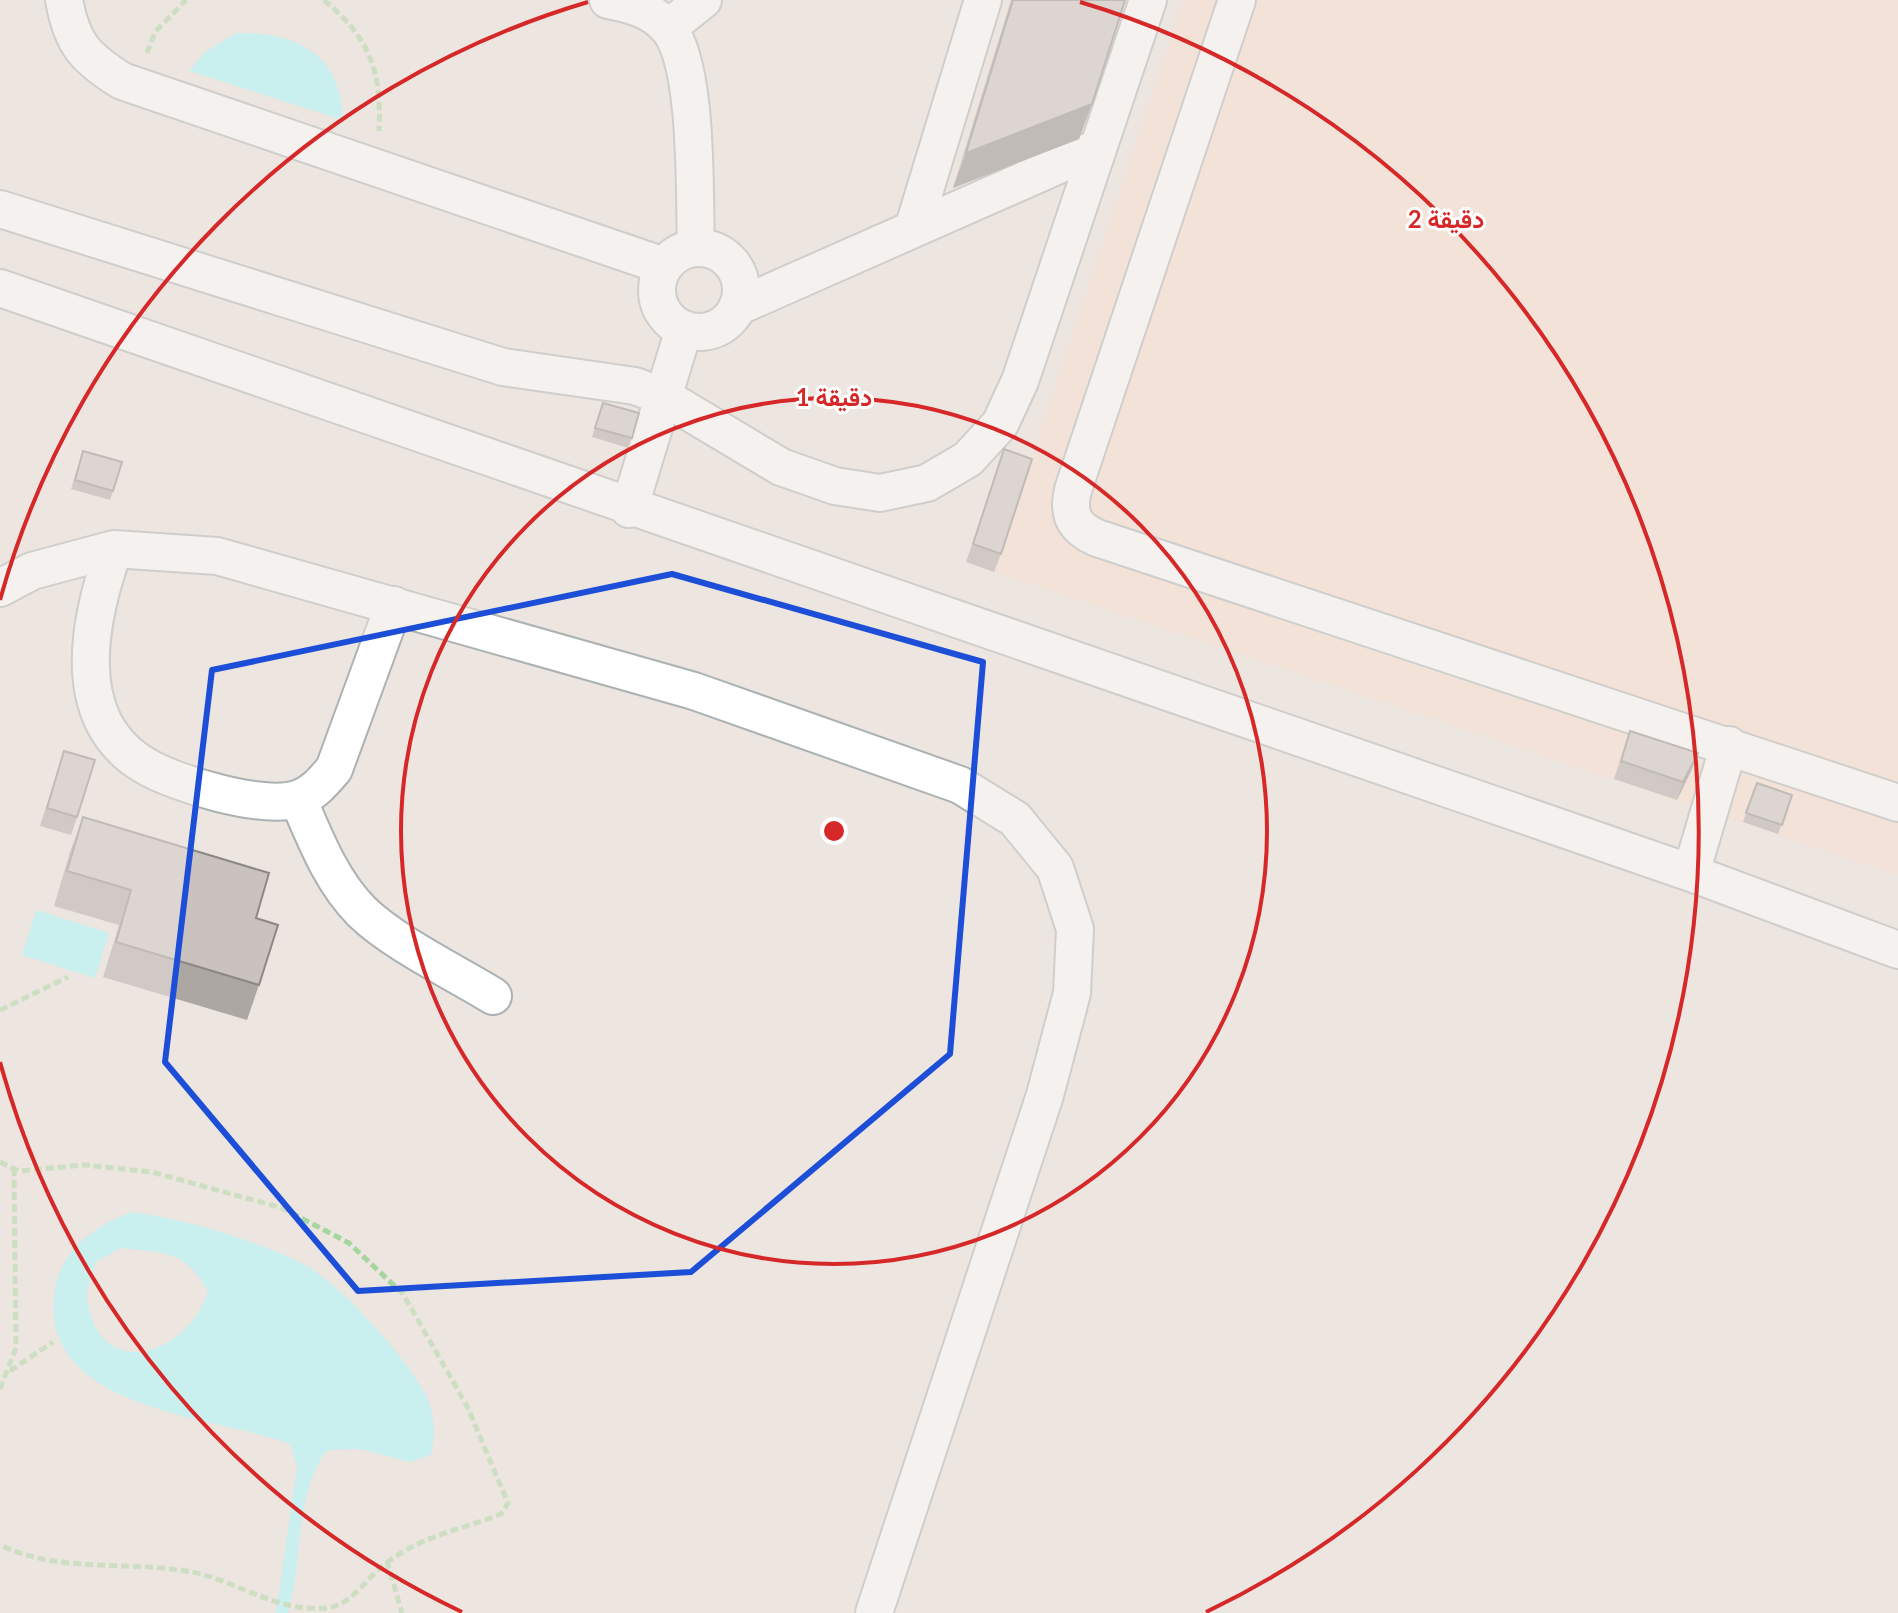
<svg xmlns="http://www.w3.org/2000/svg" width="1898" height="1613" viewBox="0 0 1898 1613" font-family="Lato,Vazirmatn,sans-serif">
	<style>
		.sand { fill: #fadecd }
		.water { fill: #9dfaff; fill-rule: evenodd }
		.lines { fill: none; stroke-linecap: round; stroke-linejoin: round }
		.minor-casing { stroke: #acb2b3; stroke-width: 40 }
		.path { stroke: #a6d69f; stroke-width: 5; stroke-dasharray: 8 4; stroke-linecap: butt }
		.minor { stroke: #fff; stroke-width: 36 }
		.wall { fill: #ada7a4 }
		.shaded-wall { fill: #8d8886 }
		.building { fill: #c9c2bf; stroke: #8d8886; stroke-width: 2 }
		.marked { fill: none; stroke: #1d4ed8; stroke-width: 6; stroke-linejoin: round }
		.ring { fill: none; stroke: #d62828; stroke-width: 4 }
		.centre { fill: #d62828; stroke: #fff; stroke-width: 4 }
		.ring-label { font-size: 24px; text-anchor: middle; font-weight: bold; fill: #d62828; stroke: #fff; stroke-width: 6; stroke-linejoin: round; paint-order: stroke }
	</style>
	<rect width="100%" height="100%" fill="#ece5e0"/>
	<!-- sand -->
	<path class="sand" d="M1183 0H1898V875L994 572Z"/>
	<!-- water -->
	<path class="water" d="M237 33C297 33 341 53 343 120L189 71 205 52Z
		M36 910 109 933 95 978 22 955Z
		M132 1212C190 1221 247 1237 301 1263 337 1280 403 1354 423 1390 435 1410 436 1433 431 1455L410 1462 360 1449 327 1450C294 1494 303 1561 288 1613H276L297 1467 290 1444C214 1415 36 1411 55 1290 62 1248 95 1226 132 1212ZM121 1248C165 1253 186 1250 208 1292 187 1356 99 1384 87 1299 86 1288 93 1273 96 1262Z"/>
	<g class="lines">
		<!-- minor casing -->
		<g class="minor-casing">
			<path id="minor" d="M64 0C72 44 85 58 122 81L664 266
				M608 0C631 4 652 10 668 28 699 65 694 197 696 248
				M1237 0 1073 490C1067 514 1074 528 1097 538L1898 803
				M668 28 703 0
				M0 209 503 367 635 386 664 397 781 467 835 486 880 493 927 483 968 459 1000 424 1020 381 1148 0
				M913 229 983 0
				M657 290a42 42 0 1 1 84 0a42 42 0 1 1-84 0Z
				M0 288 1691 873 1898 950
				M737 307 1097 148
				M629 509 684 329
				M114 549C96 600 78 669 103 721 112 739 127 755 144 765 175 784 263 810 297 799 313 794 323 782 334 769L394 605
				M0 588 32 571 114 549 217 556 694 691 960 785 1015 819 1055 868 1075 929 1072 993 1045 1095 874 1613
				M298 799C315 838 331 881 362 912 394 943 454 972 493 996
				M1691 873 1729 745"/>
		</g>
		<!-- path -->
		<path class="path" d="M324 0C370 39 382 70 379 131
			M147 53 155 32 186 0
			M0 1010 68 977
			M0 1162 19 1171 84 1165 152 1172 282 1208 349 1243 403 1294 467 1406 508 1503 501 1514C461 1530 424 1535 389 1561 368 1575 353 1605 327 1608 278 1613 237 1581 192 1572 128 1560 61 1574 0 1545
			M10 1371 53 1342
			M0 1389 16 1348 14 1170
			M387 1561 402 1613"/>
		<!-- minor -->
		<use href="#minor" class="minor"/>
	</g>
	<!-- wall -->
	<path class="wall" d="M1011 0H1125L1092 104 1079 139 953 188Z
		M603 403 632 438 628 448 592 437Z
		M83 451 113 491 110 500 71 489Z
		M998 468 1001 554 994 572 966 562Z
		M1630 731 1698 753 1691 771 1677 800 1614 779Z
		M64 751 77 817 71 835 40 826Z
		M1757 783 1792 795 1778 834 1743 822Z
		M83 817 256 918 259 985 247 1020 103 977 119 925 54 906 70 852Z"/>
	<!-- shaded-wall -->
	<path class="shaded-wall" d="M1092 104 1079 139 953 188 966 153Z
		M1698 753 1691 771 1677 800 1683 782Z"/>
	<!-- building -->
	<path class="building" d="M1013 0H1125L1092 104 966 153Z
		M603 403 639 413 632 438 595 428Z
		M1004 449 1032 459 1001 554 973 544Z
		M83 451 122 462 113 491 75 480Z
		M1630 731 1698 753 1683 782 1621 761Z
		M64 751 95 760 77 817 47 808Z
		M1757 783 1792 795 1782 825 1746 813Z
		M83 817 269 873 256 918 278 925 259 985 116 942 131 890 67 871Z"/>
	<!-- marked area -->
	<path d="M0 0H1898V1613H0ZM672 574 983 662 950 1054 691 1272 358 1291 165 1062 212 670Z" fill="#ece5e0" fill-opacity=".55" fill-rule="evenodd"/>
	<path class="marked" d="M672 574 983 662 950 1054 691 1272 358 1291 165 1062 212 670Z"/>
	<!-- distance rings -->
	<g class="ring">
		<circle cx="834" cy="831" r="433"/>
		<path d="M462 1612A865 865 0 0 1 0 1062M0 600A865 865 0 0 1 588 2M1080 2A865 865 0 0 1 1206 1612"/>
	</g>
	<circle cx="834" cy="831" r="12" class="centre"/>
	<g class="ring-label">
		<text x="1446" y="228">2 دقيقة</text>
		<text x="834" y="406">1 دقيقة</text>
	</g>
</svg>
